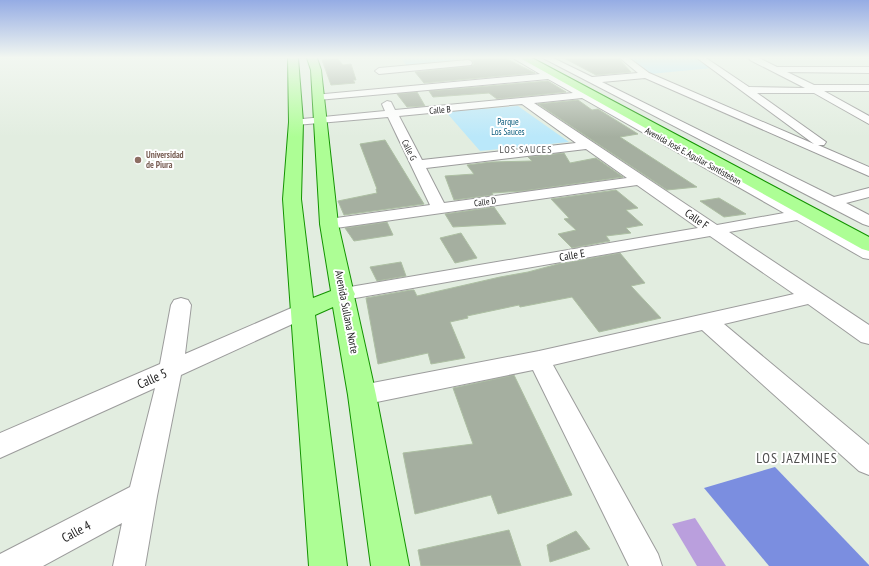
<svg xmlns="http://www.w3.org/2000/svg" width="869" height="566" viewBox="0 0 869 566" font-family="'PT Sans Narrow',sans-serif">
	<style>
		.park { fill: #bae8fa }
		.pitch { fill: #7b8ee0 }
		.water { fill: #ba9fdd }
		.building { fill: #a5afa0; stroke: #adbfa3 }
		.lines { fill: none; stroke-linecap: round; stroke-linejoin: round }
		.minor-casing { stroke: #9c9c9c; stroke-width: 2 }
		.major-casing { stroke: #139300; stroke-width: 2 }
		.minor { fill: #fff; fill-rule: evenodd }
		.major { fill: #adfe95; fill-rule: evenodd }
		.education-dot { fill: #8d6e63; stroke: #fff; stroke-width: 1.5 }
		.labels { text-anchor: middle; stroke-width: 4; stroke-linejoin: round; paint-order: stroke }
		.far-street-label { font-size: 9px; fill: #1b1b1b; stroke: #fff }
		.far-park-label { font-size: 9px; fill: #085a7b; stroke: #fff }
		.far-education-label { font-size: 9px; font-weight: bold; fill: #785e54; stroke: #fff; text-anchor: start }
		.far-neighbourhood-label { font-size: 10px; letter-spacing: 1px; fill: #4e4e4e; stroke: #fff }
		.street-label { font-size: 11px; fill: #1b1b1b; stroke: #fff }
		.near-street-label { font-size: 13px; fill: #1b1b1b; stroke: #fff }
		.near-neighbourhood-label { font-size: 14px; letter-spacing: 1px; fill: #4e4e4e; stroke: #fff }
	</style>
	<rect width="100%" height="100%" fill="#e2ede0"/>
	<!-- park -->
	<path class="park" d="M401 58H454L461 62 407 66Z
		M630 58H697L712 68 650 74 630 60Z
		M518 106 569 142 480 151 446 112Z"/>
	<!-- pitch -->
	<path class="pitch" d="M775 467 869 565V566H769L704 488Z"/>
	<!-- water -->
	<path class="water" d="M695 518 726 566H697L672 524Z"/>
	<!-- building -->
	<path class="building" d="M337 58 343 65 351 64 356 80H353L355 83 331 85 322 60Z
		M489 58H505L535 73 424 83 415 72 471 66 474 64 472 60Z
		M564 58H618L631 72 596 75Z
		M548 81 566 92 497 99 489 93 433 97 429 91Z
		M417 92 425 106 407 107 397 94Z
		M578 100 592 110 598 109 638 134 620 137 697 187 667 190 538 104Z
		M385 140 424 204 344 215 338 201 377 193 376 189H377L360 144Z
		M564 153 570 163 596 158 623 177 523 191 492 193 493 195 454 200 445 176 474 174 467 165 491 162 532 161 528 157Z
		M616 190 638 208 626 210 643 225 626 228 631 233 606 236 610 241 572 248 558 234 576 230 564 219 569 218 551 199Z
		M719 198 746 214 724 217 700 201Z
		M494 207 506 224 453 227 445 214Z
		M387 222 393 235 354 241 345 228Z
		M461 233 477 258 455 263 440 238Z
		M620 253 645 283 631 286 661 318 599 332 572 297 520 307 519 305 467 316 468 318 450 322 465 358 431 364 428 353 378 364 366 298 411 290H414L417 296 500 277 528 272 558 264Z
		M401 262 406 276 377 281 370 267Z
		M514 375 572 495 498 514 491 495 415 514 403 453 473 444 453 388Z
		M509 530 521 566H421L418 550Z
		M576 531 590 549 550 562 547 545Z"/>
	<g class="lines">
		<!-- minor casing -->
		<g class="minor-casing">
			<path id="minor" d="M513 58H523L555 74 556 76 869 247V259L863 258 797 220 729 232 869 325V344L861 342 808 304 724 324 869 445V475L859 471 702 330 553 365 658 554 662 566H629L533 370 362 405 353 402 350 395 353 388 362 385 539 351 794 294 710 236 344 300 337 299 334 294 337 289 344 288 698 228 637 185 329 229 323 227 321 224 323 221 329 219 430 205 388 117 296 125 292 124 290 122 292 120 385 111 382 104 387 101 391 102 395 110 573 93 548 79 318 100 314 99 313 97 314 95 540 74ZM582 98 784 213 717 225 534 103ZM522 104 576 143 422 160 399 116ZM586 149 627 178 444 203 426 168Z
				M543 58H553L592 77 638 73 620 58H629L649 73 814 144 697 58H706L749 87 805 88 750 60 749 58H759L777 67H869V73L787 72 814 85H869V91H824L869 116V124L814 93H757L826 142 824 145H818L869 167V176L645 78 602 82 834 197 869 188V197L846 203 869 215V226L863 224Z
				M468 60 471 61 472 63 471 65 379 74 375 71 379 68Z
				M181 298 188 300 191 305 185 354 296 306 303 304 310 306 313 311 310 316 181 375 157 496 145 566H113L122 523 43 566H0V554L130 487 155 388 0 458V433L160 364 171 305 174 300Z"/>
		</g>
		<!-- major casing -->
		<g class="major-casing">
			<path id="major" d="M288 58H298L303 122 301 199 313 298 331 291 320 224 311 70 307 58H317L321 70 338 224 353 290 355 294 354 296 376 395 409 566H371L348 395 333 307 315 315 347 566H309L283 199 289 122Z
				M520 58H532L869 237V251L862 249Z"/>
		</g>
		<!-- minor -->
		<use href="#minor" class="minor"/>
		<!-- major -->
		<use href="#major" class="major"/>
	</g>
	<!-- sky -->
	<linearGradient id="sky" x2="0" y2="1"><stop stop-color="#95ace4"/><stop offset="0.42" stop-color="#f2f7f1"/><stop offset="1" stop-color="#f2f7f1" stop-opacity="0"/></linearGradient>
	<rect width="869" height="137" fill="url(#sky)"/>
	<!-- markers -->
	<circle class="education-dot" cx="138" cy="160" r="4"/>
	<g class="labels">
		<!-- far-street labels -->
		<g class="far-street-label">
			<text transform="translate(440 110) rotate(-5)" y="3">Calle B</text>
			<text transform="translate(409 150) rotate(64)" y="3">Calle G</text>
			<text transform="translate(693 156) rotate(29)" y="3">Avenida José E. Aguilar Santisteban</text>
			<text transform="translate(485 202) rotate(-8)" y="3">Calle D</text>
		</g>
		<!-- far-park labels -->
		<g class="far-park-label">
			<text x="508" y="125">Parque<tspan x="508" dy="10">Los Sauces</tspan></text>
		</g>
		<!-- far-education labels -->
		<g class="far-education-label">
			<text x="146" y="158">Universidad<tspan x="146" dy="10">de Piura</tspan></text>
		</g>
		<!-- far-neighbourhood labels -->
		<g class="far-neighbourhood-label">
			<text x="526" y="153">LOS SAUCES</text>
		</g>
		<!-- street labels -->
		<g class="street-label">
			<text transform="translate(697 219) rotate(35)" y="4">Calle F</text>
			<text transform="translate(572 255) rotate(-10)" y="4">Calle E</text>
			<text transform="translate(347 312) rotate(79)" y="4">Avenida Sullana Norte</text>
		</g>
		<!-- near-street labels -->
		<g class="near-street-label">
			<text transform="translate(152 378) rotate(-24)" y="5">Calle 5</text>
			<text transform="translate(76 531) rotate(-28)" y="5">Calle 4</text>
		</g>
		<!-- near-neighbourhood labels -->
		<g class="near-neighbourhood-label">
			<text x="797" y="463">LOS JAZMINES</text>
		</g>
	</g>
</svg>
